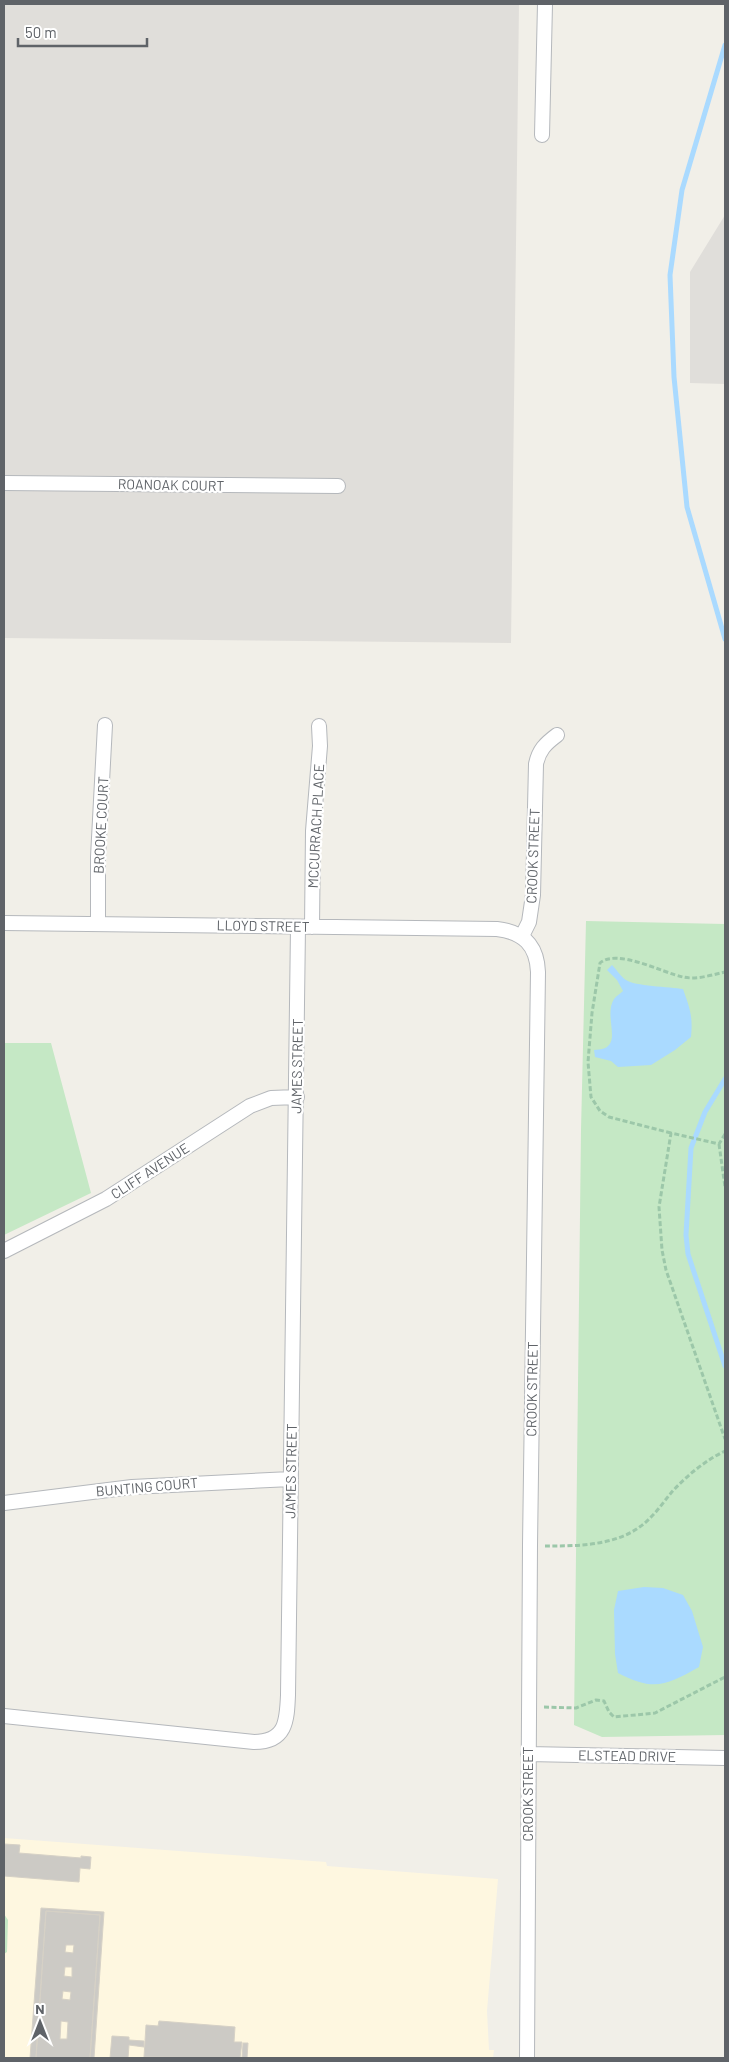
<svg xmlns="http://www.w3.org/2000/svg" width="729" height="2062" viewBox="0 0 729 2062" font-family="Barlow,sans-serif">
	<style>
		.commercial { fill: #fef7e0 }
		.industrial { fill: #e0deda }
		.green { fill: #c5e8c5 }
		.water { fill: #aadaff }
		.lines { fill: none; stroke-linecap: round; stroke-linejoin: round }
		.stream { stroke: #aadaff; stroke-width: 5 }
		.building { fill: #cccac5; stroke: #d6d1c6; fill-rule: evenodd }
		.street-casing { stroke: #b5b8bc; stroke-width: 16 }
		.path { stroke: #9cc7a9; stroke-width: 3; stroke-dasharray: 5 2.5; stroke-linecap: butt }
		.street { stroke: #fff; stroke-width: 14 }
		.labels { text-anchor: middle; stroke-width: 4.5; stroke-linejoin: round; paint-order: stroke }
		.street-label { font-size: 14px; fill: #5f6368; stroke: #fff }
	</style>
	<rect width="100%" height="100%" fill="#f1efe8"/>
	<!-- commercial -->
	<path class="commercial" d="M4 1838 326 1862 327 1866 498 1879 487 2011 489 2050H494L493 2058H4Z"/>
	<!-- industrial -->
	<path class="industrial" d="M4 4H519L511 643 4 638Z
		M725 215V384L690 383V272Z"/>
	<!-- green -->
	<path class="green" d="M586 921 725 924V1735L602 1737 574 1725 581 1130Z
		M4 1043H51L91 1193 4 1235Z
		M4 1914 8 1920 7 1952 4 1954Z"/>
	<!-- water -->
	<path class="water" d="M612 965C617 970 621 977 626 980 634 986 670 987 683 989 690 1009 693 1016 691 1037L675 1050 651 1065 618 1067 611 1061 595 1057 594 1050C627 1050 602 1018 614 999 616 996 621 993 623 991L617 980 607 970Z
		M644 1587 663 1588 683 1595 692 1611 703 1647 699 1667C667 1685 654 1692 618 1673L615 1654 614 1610 618 1591Z"/>
	<g class="lines">
		<!-- stream -->
		<path class="stream" d="M725 45 682 190 670 275 674 377 687 507 725 639
			M725 1079 705 1112 691 1148 686 1235 688 1254 725 1366"/>
	</g>
	<!-- building -->
	<path class="building" d="M4 1844 20 1845 19 1853 81 1858V1856L91 1857 90 1869 80 1868 79 1882 4 1876Z
		M41 1908 104 1912 94 2058H90L100 1915 46 1911 36 2058H30Z
		M46 1911 100 1915 90 2058H36ZM66 1945H74L73 1953 65 1952ZM65 1967H72V1977L64 1976ZM63 1991 71 1992 70 2000 62 1999ZM61 2021 68 2022 67 2039H60Z
		M159 2021 235 2027 234 2042H242L240 2058 144 2057 146 2025 158 2026Z
		M112 2036 129 2037V2040L144 2041V2047L129 2045 128 2058H102H110Z
		M243 2043H248L247 2058H242Z"/>
	<g class="lines">
		<!-- street casing -->
		<g class="street-casing">
			<path id="street" d="M542 135 545 4
				M4 483 338 486
				M4 923 497 929C523 932 537 945 538 972L530 1545 527 2058
				M98 924V857L105 725
				M312 927 313 831 320 746 319 726
				M522 936 529 922 533 895 536 764C539 750 545 744 557 735
				M4 1251 106 1199 250 1106 271 1098 297 1097
				M4 1503 132 1487 291 1479
				M4 1716 254 1742C286 1742 287 1721 288 1695L298 927
				M528 1754 725 1758"/>
		</g>
		<!-- path -->
		<path class="path" d="M671 1133 609 1117 600 1111 591 1097 588 1062 592 1013 600 963C617 948 663 973 683 977 696 980 712 975 725 972
			M725 1134 719 1144 671 1133 659 1207 662 1250 666 1270 725 1439
			M719 1144 725 1187
			M545 1546C582 1546 625 1546 652 1516 659 1509 665 1500 671 1493 686 1476 706 1460 725 1451
			M544 1707 576 1708 596 1700 604 1701 609 1712 614 1717 655 1713 725 1677"/>
		<!-- street -->
		<use href="#street" class="street"/>
	</g>
	<g class="labels">
		<!-- street labels -->
		<g class="street-label">
			<text transform="translate(171 485) rotate(1)" y="5">ROANOAK COURT</text>
			<text transform="translate(101 825) rotate(-87)" y="5">BROOKE COURT</text>
			<text transform="translate(316 826) rotate(-87)" y="5">MCCURRACH PLACE</text>
			<text transform="translate(533 856) rotate(-88)" y="5">CROOK STREET</text>
			<text transform="translate(263 926) rotate(1)" y="5">LLOYD STREET</text>
			<text transform="translate(297 1066) rotate(-89)" y="5">JAMES STREET</text>
			<text transform="translate(150 1171) rotate(-33)" y="5">CLIFF AVENUE</text>
			<text transform="translate(532 1389) rotate(-89)" y="5">CROOK STREET</text>
			<text transform="translate(291 1471) rotate(-89)" y="5">JAMES STREET</text>
			<text transform="translate(147 1487) rotate(-5)" y="5">BUNTING COURT</text>
			<text transform="translate(627 1756) rotate(1)" y="5">ELSTEAD DRIVE</text>
			<text transform="translate(528 1794) rotate(-90)" y="5">CROOK STREET</text>
		</g>
	</g>
	<!-- border -->
	<rect width="729" height="2062" fill="none" stroke="#5f6368" stroke-width="10"/>
	<!-- north arrow -->
	<g transform="translate(40 2022)" stroke="#ffffff" stroke-width="4" paint-order="stroke">
	<path d="M0-4L9 19L0 12L-9 19Z" fill="#5f6368"/>
	<text y="-8" font-size="14" font-weight="bold" text-anchor="middle" fill="#5f6368">N</text>
	</g>
	<!-- scale -->
	<path d="M18 38v8h129v-8" fill="none" stroke="#5f6368" stroke-width="2.5"/>
	<text x="25" y="38" font-size="15" fill="#5f6368" stroke="#ffffff" stroke-width="4" paint-order="stroke">50 m</text>
</svg>
